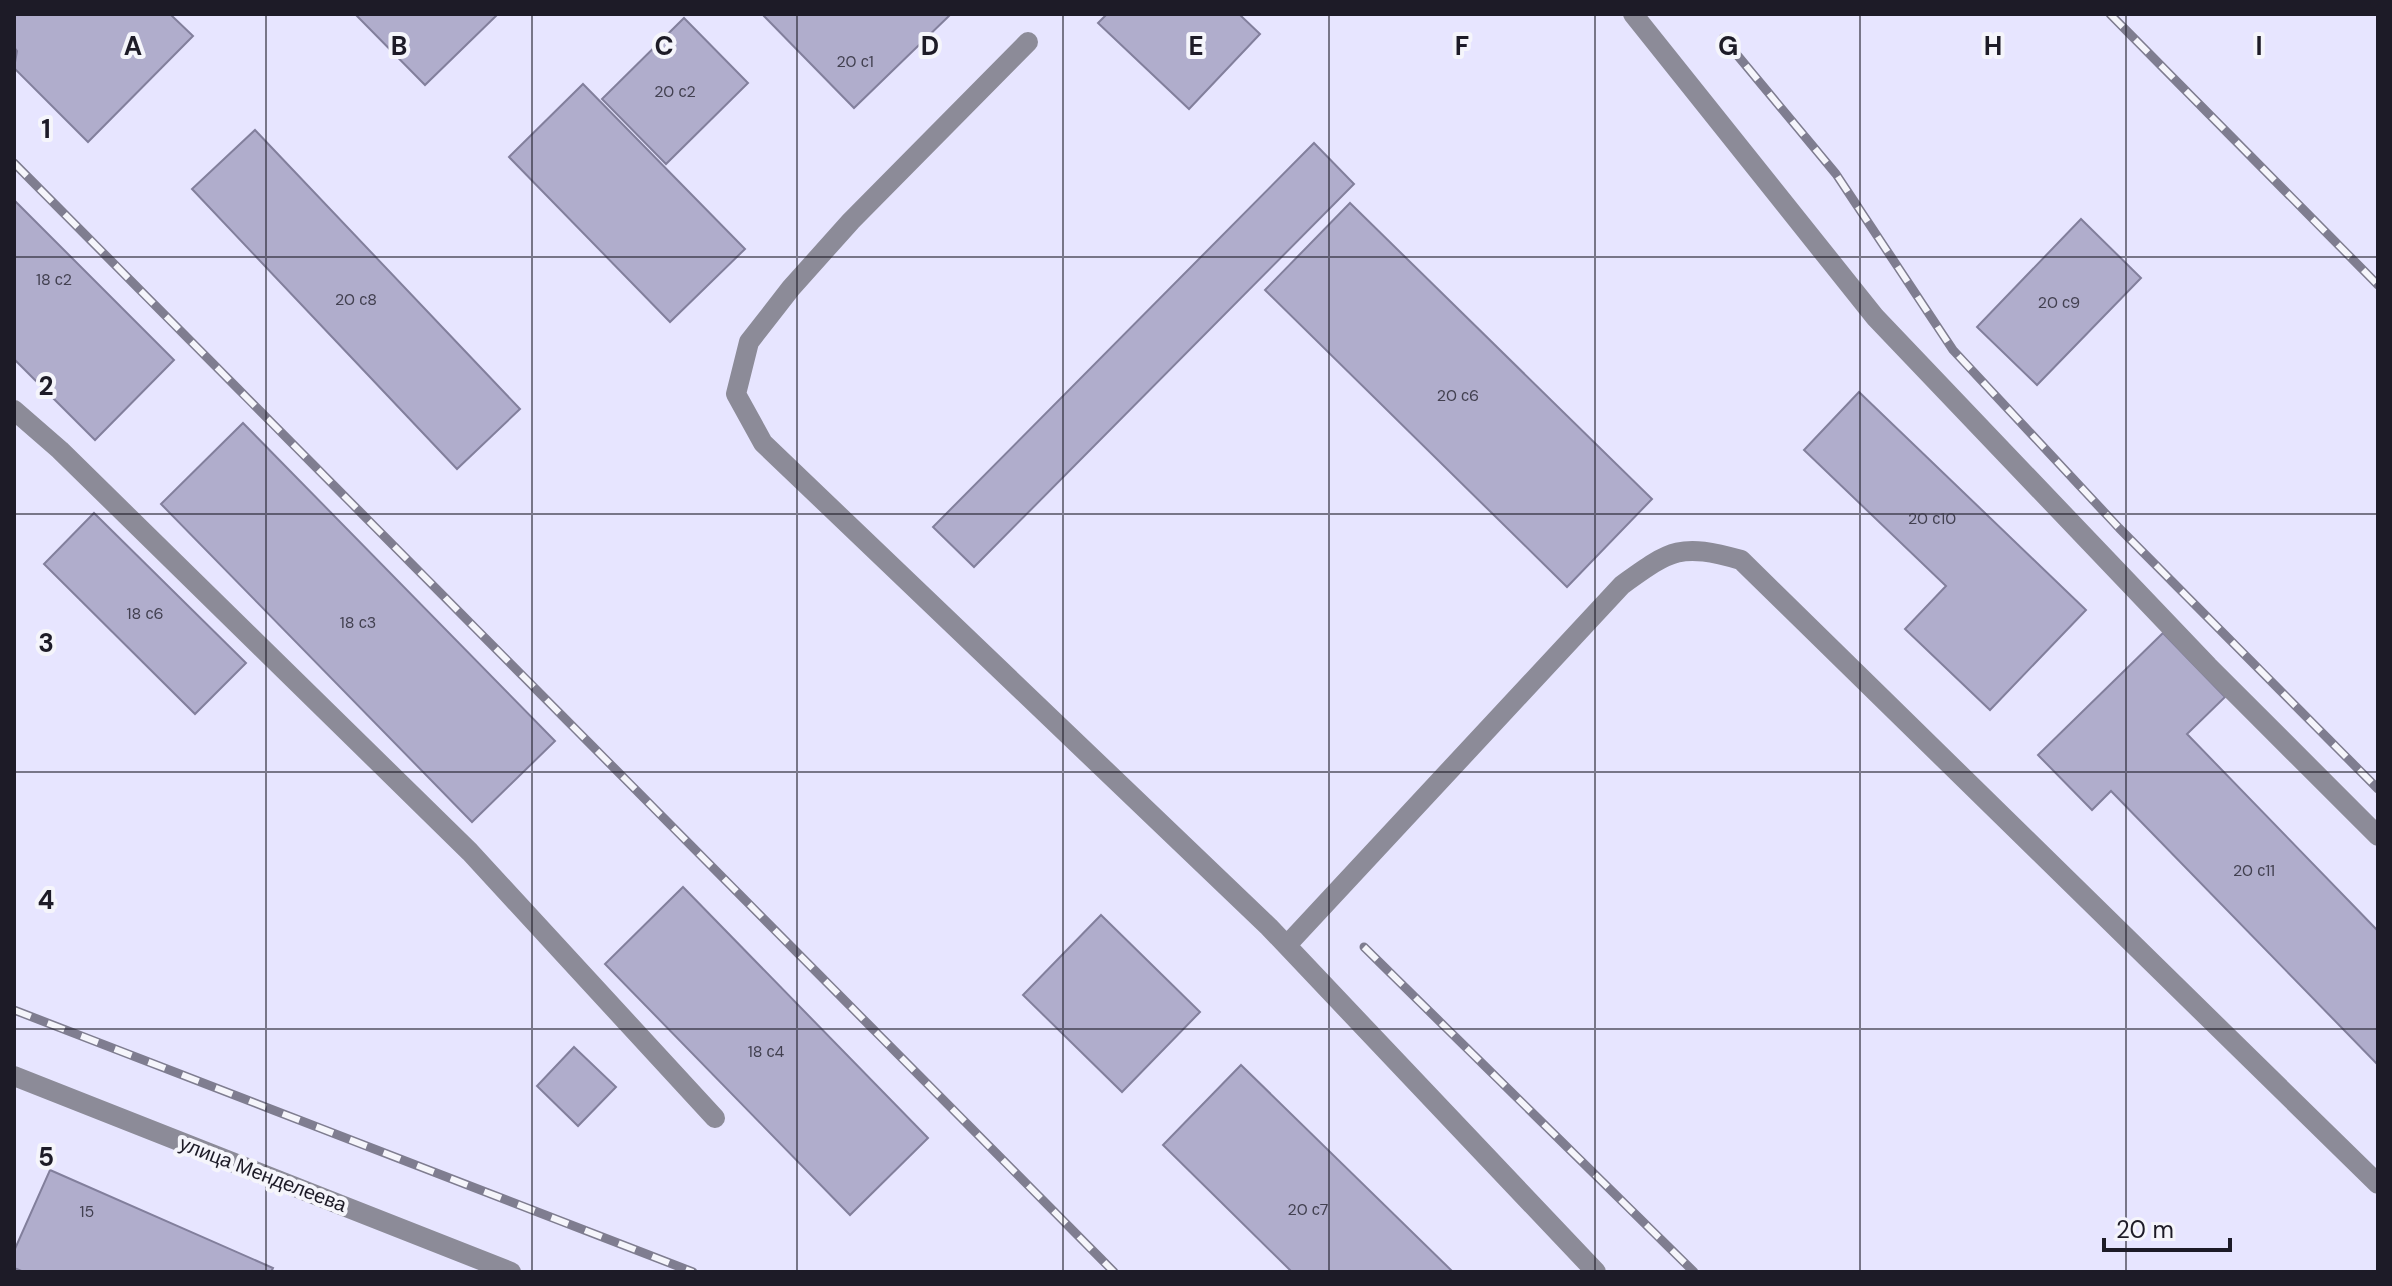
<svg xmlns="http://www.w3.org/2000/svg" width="2392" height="1286" viewBox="0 0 2392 1286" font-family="'DM Sans',sans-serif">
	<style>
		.building { fill: #b0adcc; stroke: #827f9c; stroke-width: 2 }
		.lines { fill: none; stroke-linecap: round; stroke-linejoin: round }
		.minor { stroke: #8c8b98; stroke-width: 20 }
		.rail-casing { stroke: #7f7d90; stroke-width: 9 }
		.rail { stroke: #f5f5fb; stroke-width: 6; stroke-dasharray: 18; stroke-linecap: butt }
		.grid { fill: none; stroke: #1d1b27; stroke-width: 2; stroke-opacity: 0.55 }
		.labels { text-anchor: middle; stroke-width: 8; stroke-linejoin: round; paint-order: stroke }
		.number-label { font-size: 16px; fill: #424050 }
		.street-label { font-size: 20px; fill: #1d1b27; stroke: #f5f5fb }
		.grid-label { font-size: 26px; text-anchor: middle; font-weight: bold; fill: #1d1b27; stroke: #f5f5fb; stroke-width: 8; stroke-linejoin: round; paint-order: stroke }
	</style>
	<rect width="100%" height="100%" fill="#e7e5ff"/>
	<!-- building -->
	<path class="building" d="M14 14H170L193 36 88 142 14 68 17 51 14 47Z
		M355 14H498L425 85Z
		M762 14H951L854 108Z
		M1107 14H1239L1260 34 1189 109 1098 23Z
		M684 18 748 83 666 164 602 99Z
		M583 84 745 249 670 322 509 157Z
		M255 130 520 409 457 469 192 189Z
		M1314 143 1354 184 974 567 933 527Z
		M14 200 174 360 95 440 14 359Z
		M1350 203 1652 499 1567 587 1265 290Z
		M2081 219 2141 278 2037 385 1977 327Z
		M1859 392 2086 610 1990 710 1905 629 1946 586 1804 450Z
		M243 423 555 741 472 822 161 504Z
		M94 513 246 663 195 714 44 564Z
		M2163 633 2225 697 2187 734 2378 931V1065L2111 791 2092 810 2038 755Z
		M683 887 928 1138 850 1215 605 964Z
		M1101 915 1200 1012 1122 1092 1023 995Z
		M574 1047 616 1087 578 1126 537 1086Z
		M1241 1065 1453 1272H1292L1163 1145Z
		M50 1170 273 1268 271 1272H24L14 1268V1251Z"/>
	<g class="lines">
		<!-- minor -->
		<path class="minor" d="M1633 14 1875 317 2208 666 2378 836
			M1028 42 851 221 791 288 749 342 736 394 763 443 1269 927 1596 1272
			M14 410 60 450 470 852 715 1118
			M1287 945 1622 585C1672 549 1680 543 1741 560L2378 1184
			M14 1076 511 1272"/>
		<!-- rail casing -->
		<g class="rail-casing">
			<path id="rail" d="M2110 14 2378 285
				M1723 38 1836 174 1953 350 2119 528 2378 789
				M14 163 1114 1272
				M1364 947 1694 1272
				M14 1010 693 1272"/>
		</g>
		<!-- rail -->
		<use href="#rail" class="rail"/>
	</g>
	<!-- grid -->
	<path class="grid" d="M266 14V1272M532 14V1272M797 14V1272M1063 14V1272M1329 14V1272M1595 14V1272M1860 14V1272M2126 14V1272M14 257H2378M14 514H2378M14 772H2378M14 1029H2378"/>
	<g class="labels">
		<!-- number labels -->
		<g class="number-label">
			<text x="855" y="67">20 с1</text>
			<text x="675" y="97">20 с2</text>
			<text x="54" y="285">18 с2</text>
			<text x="356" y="305">20 с8</text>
			<text x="2059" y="308">20 с9</text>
			<text x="1458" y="401">20 с6</text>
			<text x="1932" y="524">20 с10</text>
			<text x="145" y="619">18 с6</text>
			<text x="358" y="628">18 с3</text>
			<text x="2254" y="876">20 с11</text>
			<text x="766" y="1057">18 с4</text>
			<text x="1308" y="1215">20 с7</text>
			<text x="87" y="1217">15</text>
		</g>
		<!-- street labels -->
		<g class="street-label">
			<text transform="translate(263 1174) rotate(21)" y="7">улица Менделеева</text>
		</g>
	</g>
	<g class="grid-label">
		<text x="133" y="55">A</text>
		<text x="399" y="55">B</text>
		<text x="664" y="55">C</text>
		<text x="930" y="55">D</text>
		<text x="1196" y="55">E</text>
		<text x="1462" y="55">F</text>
		<text x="1728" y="55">G</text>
		<text x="1993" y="55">H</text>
		<text x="2259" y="55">I</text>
		<text x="46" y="138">1</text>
		<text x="46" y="395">2</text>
		<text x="46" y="652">3</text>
		<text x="46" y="909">4</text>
		<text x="46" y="1166">5</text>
	</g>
	<!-- border -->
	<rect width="2392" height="1286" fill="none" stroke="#1d1b27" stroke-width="32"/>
	<!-- scale -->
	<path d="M2104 1238v12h126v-12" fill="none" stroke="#1d1b27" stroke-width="4"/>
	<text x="2116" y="1238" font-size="24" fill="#1d1b27" stroke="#f5f5fb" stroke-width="6" paint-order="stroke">20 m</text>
</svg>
